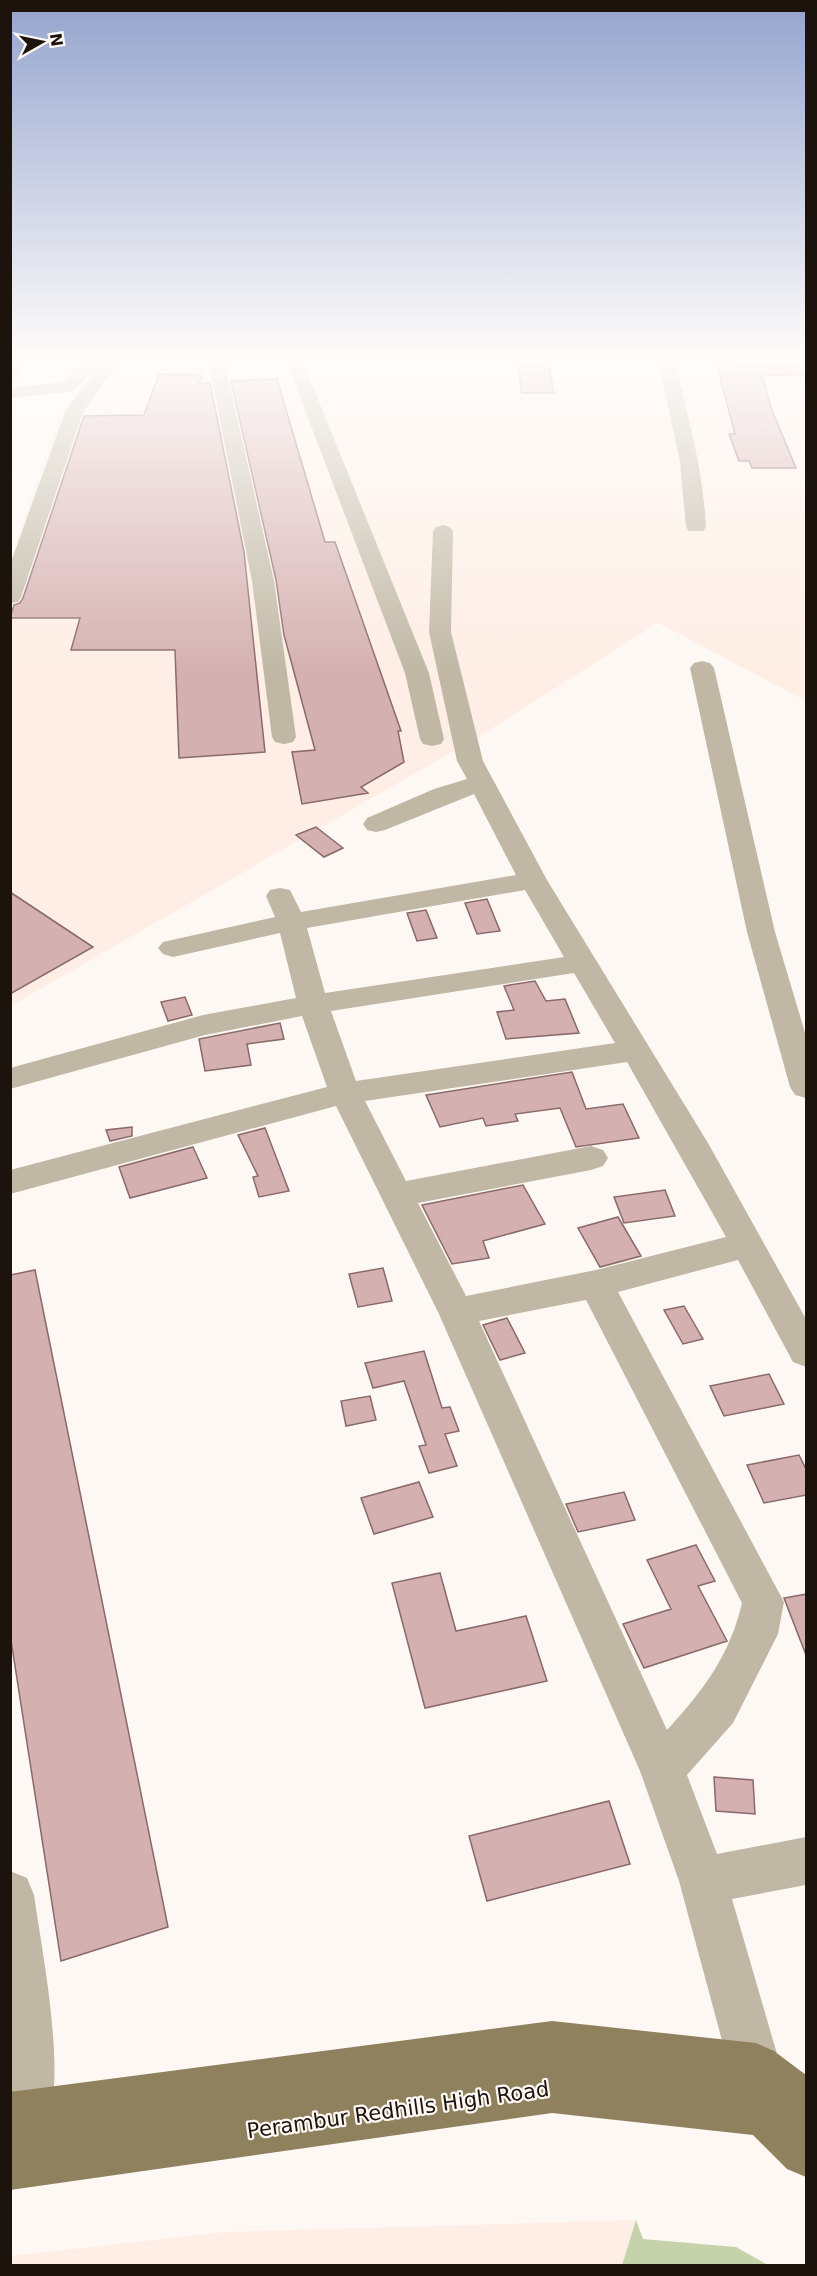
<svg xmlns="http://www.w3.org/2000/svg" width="817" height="2276" viewBox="0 0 817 2276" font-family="'DejaVu Sans',sans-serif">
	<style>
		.built { fill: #feeee5 }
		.green { fill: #c6d3aa }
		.building { fill: #d4b0b0; stroke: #896969; stroke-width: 1.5 }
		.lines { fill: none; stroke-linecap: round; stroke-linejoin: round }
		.path { stroke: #aca5a0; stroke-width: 2; stroke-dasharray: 2 1.5; stroke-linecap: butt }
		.minor { fill: #c0b8a5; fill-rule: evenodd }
		.major { fill: #90815e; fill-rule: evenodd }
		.labels { text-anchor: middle; stroke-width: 4.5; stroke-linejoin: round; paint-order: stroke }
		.near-street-label { font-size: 21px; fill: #1d130d; stroke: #fef8f4 }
	</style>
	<rect width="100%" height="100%" fill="#fef8f4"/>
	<!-- built -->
	<path class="built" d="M119 355H806V701L658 623 480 736 11 1006V559L60 413Z
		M636 2220 622 2265H11V2256L225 2232Z"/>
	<!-- green -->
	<path class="green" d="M636 2220 643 2239 736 2247 768 2265H622Z"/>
	<!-- building -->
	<path class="building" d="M516 355H547L554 393H522Z
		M748 355H807V376L762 375 771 408 796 468H752L749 461H739L729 434H735L717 366Z
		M159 374 202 375 199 383H210L244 552 265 752 179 758 175 650H71L80 618H10L14 605 20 603 23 598 84 416 144 415Z
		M277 379 325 542H335L401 731H398L404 762 361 787 368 793 302 804 292 752 315 750 284 635 276 580 231 381Z
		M316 827 343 848 324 857 296 835Z
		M10 892 93 947 10 994Z
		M487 899 500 931 477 934 465 903Z
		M426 910 437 938 417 941 407 913Z
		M535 981 546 1001 565 999 579 1033 506 1039 497 1012 514 1010 504 986Z
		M185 997 192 1015 168 1021 161 1002Z
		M280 1023 284 1039 247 1044 251 1065 205 1071 199 1039Z
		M572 1072 586 1109 623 1104 639 1138 576 1147 560 1108 515 1114 518 1121 486 1126 483 1118 440 1127 426 1095Z
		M132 1127V1136L110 1141 106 1130Z
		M265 1128 289 1191 259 1197 253 1177 258 1176 238 1135Z
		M193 1147 207 1178 130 1198 119 1167Z
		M523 1185 545 1224 483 1241 489 1258 452 1264 422 1205Z
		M665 1190 675 1216 624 1223 614 1197Z
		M618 1217 641 1256 600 1267 578 1228Z
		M383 1268 392 1301 358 1307 349 1274Z
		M35 1270 168 1927 61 1961 10 1634V1275Z
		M684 1306 703 1339 683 1344 664 1310Z
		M507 1318 525 1353 500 1360 483 1325Z
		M424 1351 442 1408 450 1407 459 1431 445 1434 457 1466 429 1473 419 1446 426 1445 404 1381 373 1388 365 1363Z
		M769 1374 784 1404 724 1416 710 1386Z
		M370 1396 376 1420 346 1426 341 1401Z
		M799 1455 807 1471V1495L764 1503 747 1465Z
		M419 1482 433 1517 374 1534 361 1498Z
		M624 1492 635 1520 578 1532 566 1504Z
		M696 1545 715 1581 698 1586 727 1641 644 1668 623 1624 671 1609 647 1560Z
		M440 1573 456 1631 526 1616 547 1681 425 1708 392 1583Z
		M807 1594V1655H806L784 1598Z
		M714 1777 753 1780 755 1814 716 1811Z
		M609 1801 630 1864 487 1901 469 1836Z"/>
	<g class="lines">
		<!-- path -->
		<path class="path" d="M784 355 800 382 806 383"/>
		<!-- minor -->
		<path class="minor" d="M11 355H27L19 377 10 382Z
			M97 355 104 359 107 355H124L83 412 21 597 18 602 10 603V565L65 412 98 367 73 391 67 392 10 398V388L62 382 90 356Z
			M207 355H223L274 581 296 737 293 742 284 744 275 742 272 737 252 581Z
			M284 355H300L429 673 444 739 441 744 432 746 423 744 420 739 405 673Z
			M657 355H673C687 412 703 468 706 527L703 531H689L686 527 680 462Z
			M443 525 450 527 453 531 451 632 483 761 547 880 708 1143 806 1319V1367L793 1362 738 1260 618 1292 784 1602 778 1634 733 1723 687 1775 717 1854 806 1837V1885L732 1899 786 2085 779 2104 760 2111 741 2104 734 2085 679 1881 640 1771 438 1312 336 1106 10 1194V1170L327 1087 302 1016 205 1035 10 1089V1068L203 1015 296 998 280 933 173 957 163 954 158 948 163 942 275 917 266 896 270 890 280 888 290 890 301 912 516 875 474 794 385 830 376 832 367 830 363 824 367 818 434 789 467 779 457 761 429 632 433 531 436 527ZM525 890 564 957 325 993 307 928ZM574 973 615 1043 356 1081 331 1011ZM627 1062 726 1237 596 1270 466 1296 418 1203 591 1170 603 1166 608 1158 603 1150 591 1146 406 1181 365 1101ZM586 1300 742 1603C730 1655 703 1691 667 1730L479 1321Z
			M702 661 710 663 714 668 775 932 806 1036V1098L795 1095 790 1087 747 932 690 668 694 663Z
			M10 1871 27 1878 34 1895C43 1958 68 2079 45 2136L26 2144 10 2137Z"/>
		<!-- major -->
		<path class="major" d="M552 2021 756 2043 774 2051 806 2075V2177L787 2169 753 2135 552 2113 10 2190V2092Z"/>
	</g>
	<!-- sky -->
	<linearGradient id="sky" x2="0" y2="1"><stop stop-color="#95a4ce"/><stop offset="0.53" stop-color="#fffcfa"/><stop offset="1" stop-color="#fffcfa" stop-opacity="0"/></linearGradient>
	<rect width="817" height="674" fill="url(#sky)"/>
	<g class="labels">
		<!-- near-street labels -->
		<g class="near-street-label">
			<text transform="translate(398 2110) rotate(-8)" y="7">Perambur Redhills High Road</text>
		</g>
	</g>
	<!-- border -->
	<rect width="817" height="2276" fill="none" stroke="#1d130d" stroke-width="24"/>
	<!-- north arrow -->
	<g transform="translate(42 42) rotate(81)" stroke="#fef8f4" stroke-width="4.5" paint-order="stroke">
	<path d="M0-4.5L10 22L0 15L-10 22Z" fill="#1d130d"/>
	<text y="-9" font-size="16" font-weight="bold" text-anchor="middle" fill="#1d130d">N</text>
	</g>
</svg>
